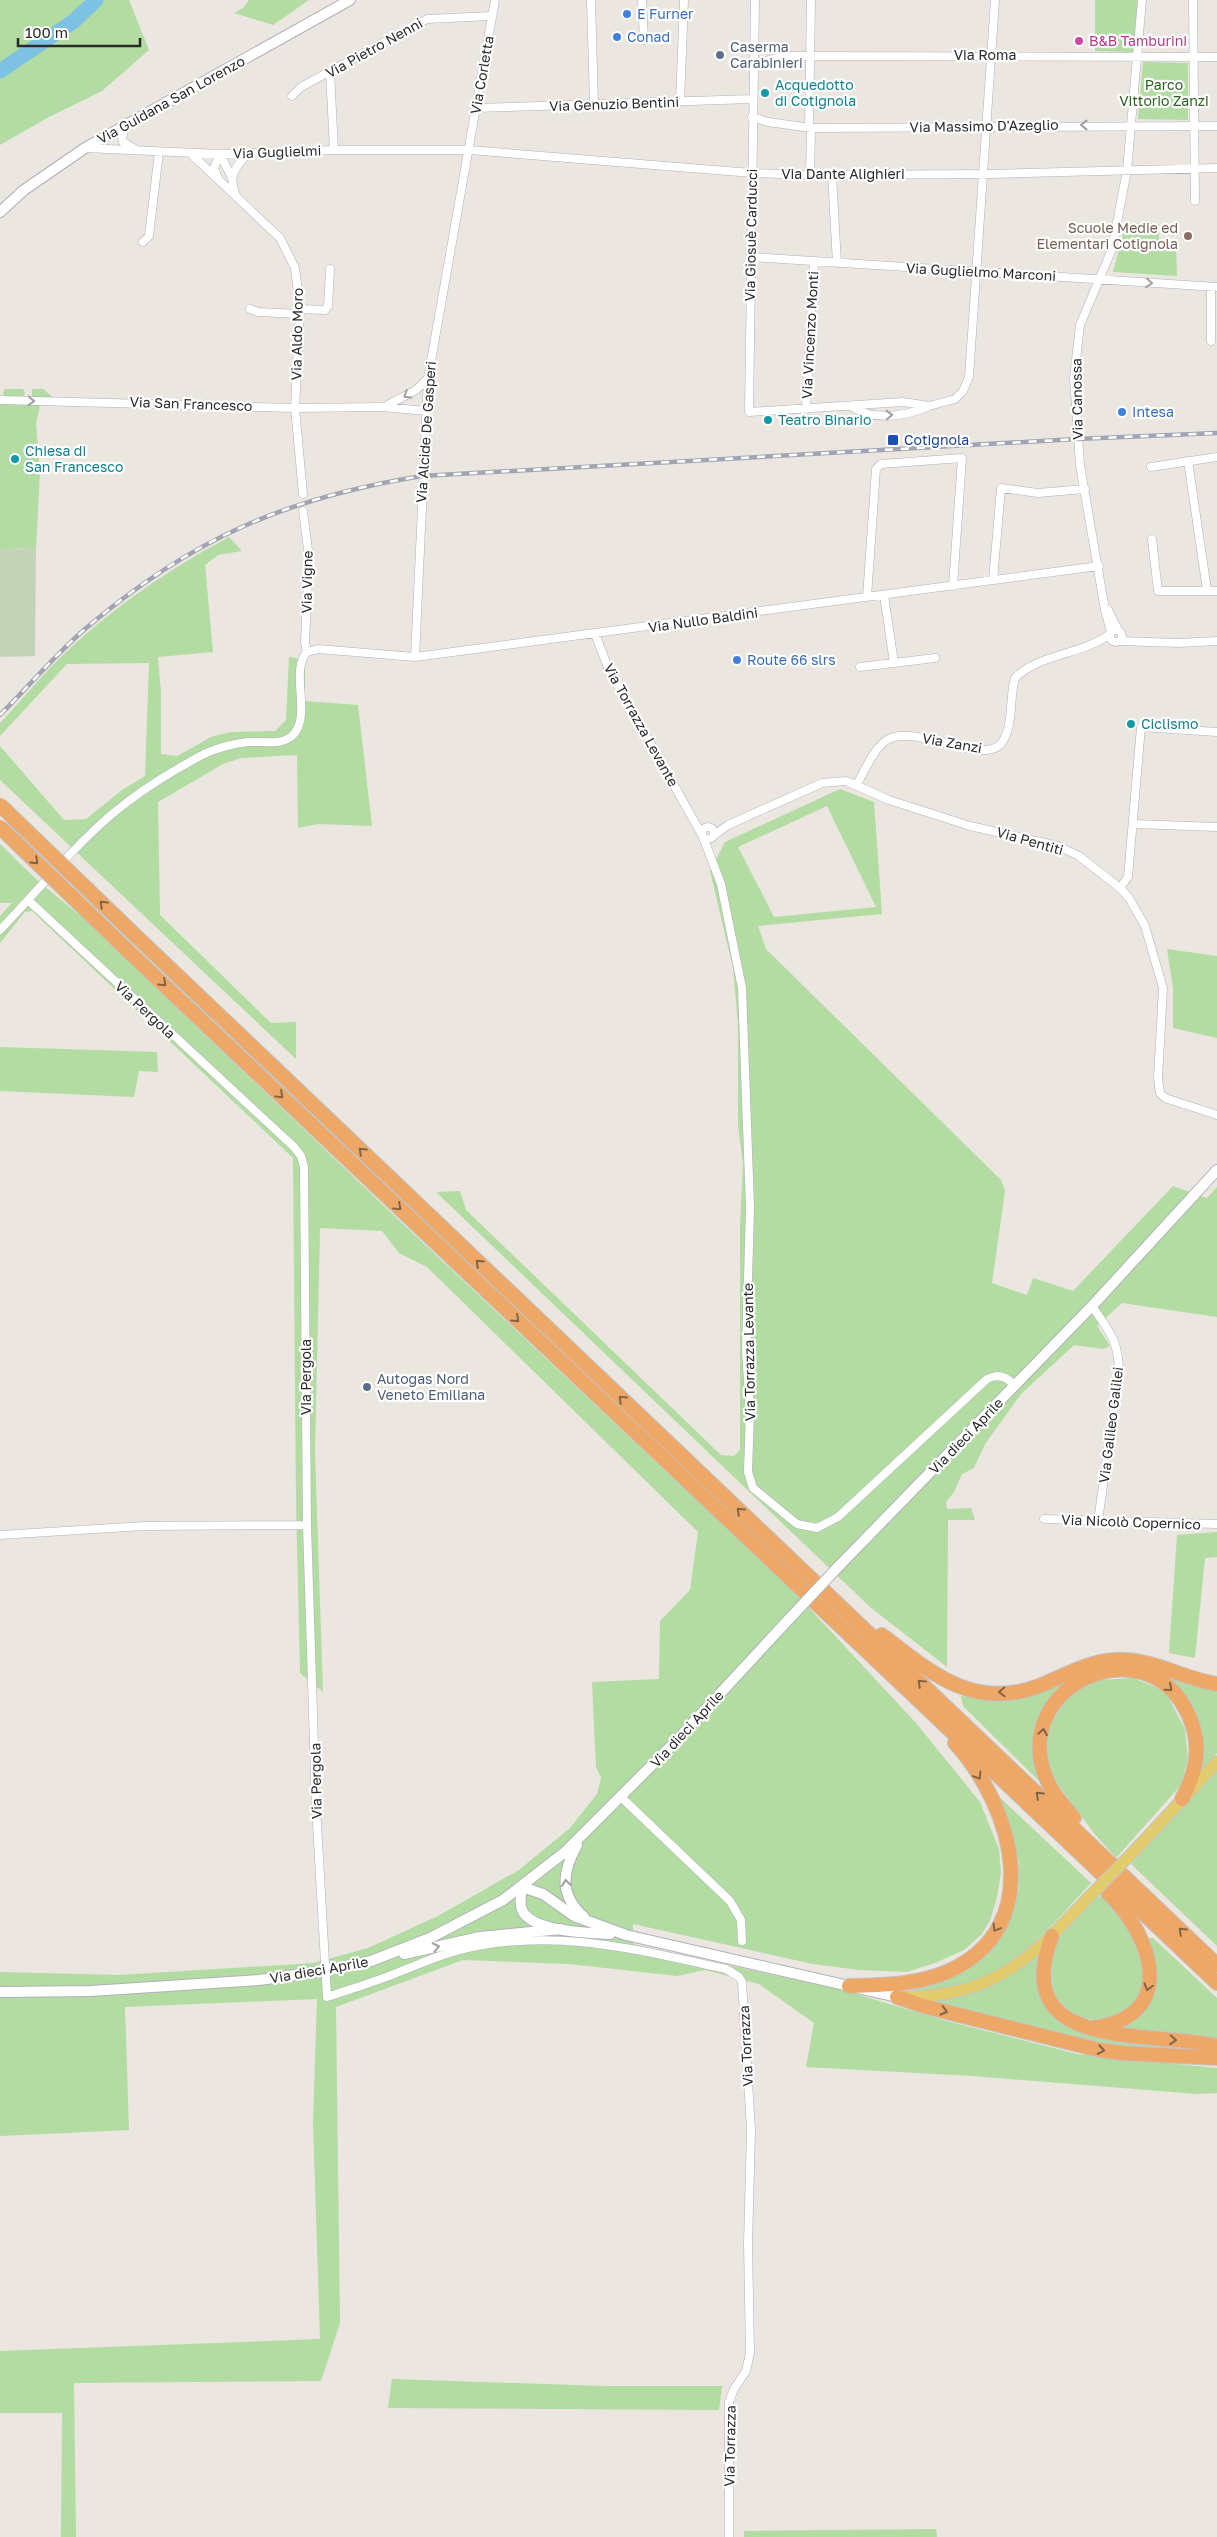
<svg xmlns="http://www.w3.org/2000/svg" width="1217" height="2537" viewBox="0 0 1217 2537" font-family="'Golos Text',sans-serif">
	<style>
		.green { fill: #b2dca1; fill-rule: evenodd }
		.cemetery { fill: #c4d3b8 }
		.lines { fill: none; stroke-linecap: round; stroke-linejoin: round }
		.river { stroke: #7dc2e2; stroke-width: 15 }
		.street-casing { stroke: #afb0ba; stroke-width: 9 }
		.secondary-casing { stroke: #afb0ba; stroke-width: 12 }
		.primary-casing { stroke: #c4c4c4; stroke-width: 13 }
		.highway-casing { stroke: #c4c4c4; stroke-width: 16 }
		.street { stroke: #fff; stroke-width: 8 }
		.secondary { stroke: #fff; stroke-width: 10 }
		.primary { stroke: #e2cc6d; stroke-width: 11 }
		.highway { stroke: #eda868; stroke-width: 14 }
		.rail-casing { stroke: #a2a4b3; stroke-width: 4.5 }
		.rail { stroke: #fff; stroke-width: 2.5; stroke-dasharray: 8; stroke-linecap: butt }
		.secondary-bridge-casing { stroke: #afb0ba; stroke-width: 12; stroke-linecap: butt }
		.primary-bridge-casing { stroke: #c4c4c4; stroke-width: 13; stroke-linecap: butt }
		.highway-bridge-casing { stroke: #c4c4c4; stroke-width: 16; stroke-linecap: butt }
		.secondary-bridge { stroke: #fff; stroke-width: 10 }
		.primary-bridge { stroke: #e2cc6d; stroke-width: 11 }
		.highway-bridge { stroke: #eda868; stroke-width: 14 }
		.oneway { stroke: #a0a0a0 }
		.oneway2 { stroke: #826346 }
		.shop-dot { fill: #3f7fe0; stroke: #fff; stroke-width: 2 }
		.hotel-dot { fill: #d1479c; stroke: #fff; stroke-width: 2 }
		.service-dot { fill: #5c6f8a; stroke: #fff; stroke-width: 2 }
		.culture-dot { fill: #0f9aa8; stroke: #fff; stroke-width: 2 }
		.education-dot { fill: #8d6e63; stroke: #fff; stroke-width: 2 }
		.transit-dot { fill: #1a4fb4; stroke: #fff; stroke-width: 2 }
		.labels { text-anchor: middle; stroke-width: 4.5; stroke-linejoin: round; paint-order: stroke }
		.shop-label { font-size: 14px; fill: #366cbe; stroke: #fff; text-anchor: start }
		.hotel-label { font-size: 14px; fill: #b23c85; stroke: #fff; text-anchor: start }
		.service-label { font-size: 14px; fill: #4e5e75; stroke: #fff; text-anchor: start }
		.street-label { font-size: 14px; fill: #2b2b2b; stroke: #fff }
		.culture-label { font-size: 14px; fill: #0d838f; stroke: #fff; text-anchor: start }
		.park-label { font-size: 14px; fill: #2c6122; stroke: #fff }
		.education-label { font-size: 14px; fill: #785e54; stroke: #fff; text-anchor: end }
		.transit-label { font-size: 14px; fill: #164399; stroke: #fff; text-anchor: start }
	</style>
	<rect width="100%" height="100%" fill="#ebe6df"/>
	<!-- green -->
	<path class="green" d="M0 0H129L149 50 102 91 47 118 0 145Z
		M249 0H309L273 25 234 13 243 8Z
		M1095 0H1138L1134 52 1095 51Z
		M1143 62 1188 63V120L1138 119Z
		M1126 223 1159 224V249H1176L1177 276 1113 272Z
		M5 389H23L25 393 23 397H5L3 393Z
		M32 389H43L55 399 32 398Z
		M0 400 41 401 36 424 40 472 36 548 0 549Z
		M229 537 242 551 218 555 205 565 213 652 158 657 161 693V754L177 756 211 737 231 732 275 731 286 720 289 657 305 660V701L358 705 372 826 318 824 298 828 297 755 241 758 223 764 158 802 160 915 271 1023 296 1022V1059L0 780V746L64 820 86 819 122 790 145 776 149 663 67 664 0 736V723C21 701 40 677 62 656 112 608 168 570 229 537Z
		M840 789 874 802 882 914 758 926 766 949 1001 1180 1005 1191 992 1283 1027 1295 1033 1278 1073 1291 1173 1186 1207 1198 1217 1187V1317L1122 1303 1097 1326 1110 1346 1103 1349 1074 1345 1021 1394 985 1444 974 1468 962 1474 954 1492 946 1502 947 1509 971 1508 975 1520H948L947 1667 870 1607 436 1192 460 1191 466 1210 721 1455 734 1456 740 1450V1227L743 1163 738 1126V1024L733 968 710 871 725 842ZM827 806 876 907 774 917 738 847Z
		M0 844 38 881 83 918 385 1207 798 1596 916 1723 980 1802 999 1849 1001 1873 997 1897 990 1921 981 1935 964 1950 935 1963 907 1972 859 1970 813 1964 633 1924V1944L846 1991 943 2020 1077 2054 1217 2068V2093L1197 2094 972 2076 806 2067 814 2023 759 1984 705 1970 677 1976 569 1964 463 1960 336 2007 340 2323 321 2381 74 2383 76 2537H61L62 2413H0V2351L320 2339 313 2122 317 1999 125 2007 129 2130 0 2136V1972L120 1975 313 1963 368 1948 438 1916 519 1870 570 1828 597 1794 601 1778 596 1767 592 1682 659 1679 660 1621 690 1590 698 1532 427 1267 399 1253 382 1231 320 1228 315 1452 323 1692 300 1673 296 1502 293 1158 32 911 25 912 0 943V916L12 903H0Z
		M1167 949 1217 956V1038L1173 1028V988Z
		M0 1047 157 1052 158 1072 139 1071 134 1097 0 1091Z
		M1217 1532V1557L1205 1558 1195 1658 1169 1653 1177 1535Z
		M1152 1672 1217 1688V1753L1198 1774 1194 1715 1165 1676Z
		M1133 1678 1165 1691 1185 1729 1188 1759 1181 1785 1116 1858 1093 1832 1048 1771 1047 1731 1071 1691 1098 1680Z
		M1063 1683C1030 1720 1037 1736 1040 1782L963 1706 961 1696 1010 1699Z
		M1217 1771V1946L1131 1864Z
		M994 1792 1091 1883C1035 1943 1003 1989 914 1991L912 1986 1004 1930 1012 1910 1019 1890V1862L1006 1815Z
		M1103 1894 1123 1917 1140 1944 1145 1988 1136 2003 1104 2022 1078 2017 1067 2009 1055 1996 1049 1968 1058 1939 1085 1907Z
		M1149 1938H1153L1217 1998V2042L1114 2029 1126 2023 1155 1967Z
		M1040 1952 1039 1968 1057 2015 1189 2043 1212 2053 1099 2045 927 2000 973 1992Z
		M392 2379 603 2386H722L719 2410 388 2408Z
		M936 2529 937 2537H744V2531Z"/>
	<!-- cemetery -->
	<path class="cemetery" d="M36 548 35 656 0 657V549Z"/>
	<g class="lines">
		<!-- river -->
		<path class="river" d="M0 71 74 21 96 0"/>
		<!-- street casing -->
		<g class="street-casing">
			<path id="street" d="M591 0 594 105
				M642 0 644 40
				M755 0 749 412 903 402 929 406 955 399 963 391 969 377 995 0
				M1193 0 1195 201
				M753 64 785 56 1217 57
				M330 72 334 150
				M292 96 301 87 427 19 492 16
				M680 102 684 0
				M476 108 752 99
				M752 117 768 122 811 128 1217 126
				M126 124 122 137 123 142 135 149
				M809 127 811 0
				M85 148 220 154 334 150H469L752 173 810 175 992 174 1217 168
				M190 153 280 238 295 268 300 309 295 408 303 494
				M220 154 232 178
				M810 175 811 128
				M832 175 837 263
				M218 178 214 168 220 154
				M236 195C227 177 236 165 249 153
				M143 242 149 236 159 152
				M751 257 1217 287
				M1211 287V341
				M250 309 258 312 299 314
				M300 309 325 310 328 306 330 269
				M0 400 295 408 383 407 426 411
				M850 406C873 421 905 417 929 406
				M384 407 416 390 428 378
				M806 409 814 262
				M1188 461 1207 590
				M1151 467 1217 457
				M303 511 309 558 305 642 307 652
				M1152 539 1158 591H1217
				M993 580 1001 488 1038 493 1085 489
				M884 595 894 663
				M867 597 876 469 881 464 962 458 953 586
				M1108 610 1118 630
				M1110 636a6 6 0 1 1 12 0a6 6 0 1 1-12 0Z
				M1111 632 1105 610 1080 465 1074 378 1080 325 1112 249 1127 170 1142 0
				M595 634 609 670 702 835
				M1120 641 1178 643 1217 641
				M307 652 318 649 415 657 1099 566
				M415 657 428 378 495 0
				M860 667 935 658
				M857 784C865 771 873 749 887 740 914 722 987 769 1003 741 1014 722 1009 698 1015 678 1040 653 1082 655 1110 634
				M1134 824 1217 827
				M702 833a6 6 0 1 1 12 0a6 6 0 1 1-12 0Z
				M713 836 728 825 822 783 846 781 889 800 970 826 1058 846 1079 856 1120 888 1129 898 1145 926 1163 988 1158 1078 1160 1093 1165 1098 1217 1115
				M703 837 721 884 742 988 750 1207 746 1351 750 1411 748 1472 753 1488 797 1524 817 1528 838 1517 987 1379C998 1373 1007 1377 1014 1385
				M1120 888 1128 877 1141 727 1217 732
				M28 900 294 1147 301 1156 304 1167 307 1525 316 1807 327 1997C351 1989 375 1982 399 1972 418 1965 436 1956 456 1951 550 1926 634 1949 726 1969L739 1977 742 1982 751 2130 748 2244 750 2353 746 2371 734 2389 729 2402V2537
				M0 930C37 892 71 849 111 815 138 792 172 771 204 754 217 748 232 744 248 742 262 741 280 746 292 736 313 717 289 671 307 652
				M1092 1306C1109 1331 1119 1341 1119 1373L1098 1521
				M1044 1519 1217 1524
				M0 1535 144 1526 307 1525
				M621 1797 730 1901 741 1920 742 1941"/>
		</g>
		<!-- secondary casing -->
		<g class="secondary-casing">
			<path id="secondary" d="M0 212 24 190 85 148 350 0
				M838 1567 1092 1306 1217 1170
				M577 1845C562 1872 559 1895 584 1917
				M522 1887 543 1894 574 1916 626 1935 897 1997
				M522 1887C521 1894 519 1903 522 1910 532 1932 589 1933 610 1934
				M404 1954 480 1937 561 1929
				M0 1992 91 1991 259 1980 324 1971 371 1961 430 1938 503 1900 565 1852 676 1741 790 1618"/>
		</g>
		<!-- primary casing -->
		<g class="primary-casing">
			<path id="primary" d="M1137 1848 1217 1762
				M902 1997C991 1997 1029 1961 1087 1899"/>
		</g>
		<!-- highway casing -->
		<g class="highway-casing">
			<path id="highway" d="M138 938 1217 1965
				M127 950 1217 1983
				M882 1635C930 1672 973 1711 1039 1686 1064 1676 1087 1662 1114 1660 1149 1657 1183 1679 1217 1684
				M1074 1818C1066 1808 1057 1799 1051 1788 998 1691 1146 1618 1189 1716 1202 1745 1197 1771 1182 1799
				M1052 1936C1007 2054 1153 2030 1217 2046
				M849 1986C882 1985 916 1985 947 1972 1048 1928 1013 1807 955 1743
				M897 1997 923 2006 1099 2050 1121 2053 1217 2058
				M1091 2028C1179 2017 1154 1938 1108 1893"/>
		</g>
		<!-- street -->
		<use href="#street" class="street"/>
		<!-- secondary -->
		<use href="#secondary" class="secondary"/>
		<!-- primary -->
		<use href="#primary" class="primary"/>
		<!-- highway -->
		<use href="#highway" class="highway"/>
		<!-- rail casing -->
		<g class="rail-casing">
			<path id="rail" d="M0 715C28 687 55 655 85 629 191 539 285 498 422 476L1077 439 1217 433"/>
		</g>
		<!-- rail -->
		<use href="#rail" class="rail"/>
		<!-- secondary-bridge casing -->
		<g class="secondary-bridge-casing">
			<path id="secondary-bridge" d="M790 1618 838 1567"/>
		</g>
		<!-- primary-bridge casing -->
		<g class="primary-bridge-casing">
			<path id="primary-bridge" d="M1087 1899 1137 1848"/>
		</g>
		<!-- highway-bridge casing -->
		<g class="highway-bridge-casing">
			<path id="highway-bridge" d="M0 805 138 938
				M0 827 127 950"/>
		</g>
		<!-- secondary-bridge -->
		<use href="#secondary-bridge" class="secondary-bridge"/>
		<!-- primary-bridge -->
		<use href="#primary-bridge" class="primary-bridge"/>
		<!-- highway-bridge -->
		<use href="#highway-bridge" class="highway-bridge"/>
	</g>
	<!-- one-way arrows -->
	<defs><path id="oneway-chevron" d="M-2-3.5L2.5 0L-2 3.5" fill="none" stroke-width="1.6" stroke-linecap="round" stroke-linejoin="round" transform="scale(1.25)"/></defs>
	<g class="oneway">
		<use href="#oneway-chevron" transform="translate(1084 125) rotate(-180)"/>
		<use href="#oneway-chevron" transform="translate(1149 283) rotate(5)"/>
		<use href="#oneway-chevron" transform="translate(407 395) rotate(148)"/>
		<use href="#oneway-chevron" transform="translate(31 401) rotate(2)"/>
		<use href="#oneway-chevron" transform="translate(889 415) rotate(-2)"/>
		<use href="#oneway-chevron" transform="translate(566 1883) rotate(-97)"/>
		<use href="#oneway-chevron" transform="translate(436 1947) rotate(-12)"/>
	</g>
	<g class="oneway2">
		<use href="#oneway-chevron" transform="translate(35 861) rotate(44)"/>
		<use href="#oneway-chevron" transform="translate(103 904) rotate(-136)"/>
		<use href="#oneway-chevron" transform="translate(163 983) rotate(43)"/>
		<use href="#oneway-chevron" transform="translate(280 1095) rotate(43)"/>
		<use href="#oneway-chevron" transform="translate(362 1151) rotate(-136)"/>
		<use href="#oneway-chevron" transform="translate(398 1207) rotate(43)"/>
		<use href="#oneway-chevron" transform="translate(479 1263) rotate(-136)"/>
		<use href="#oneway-chevron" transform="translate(516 1319) rotate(43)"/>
		<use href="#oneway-chevron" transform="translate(622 1399) rotate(-136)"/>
		<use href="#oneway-chevron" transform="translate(740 1511) rotate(-136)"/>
		<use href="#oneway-chevron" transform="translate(921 1683) rotate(-136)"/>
		<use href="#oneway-chevron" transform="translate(1169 1688) rotate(41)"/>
		<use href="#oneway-chevron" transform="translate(1002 1692) rotate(177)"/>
		<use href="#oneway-chevron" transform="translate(1043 1732) rotate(-80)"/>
		<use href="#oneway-chevron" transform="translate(978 1776) rotate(59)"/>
		<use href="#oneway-chevron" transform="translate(1039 1795) rotate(-136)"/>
		<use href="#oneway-chevron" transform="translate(996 1928) rotate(121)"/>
		<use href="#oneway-chevron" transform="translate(1182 1931) rotate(-136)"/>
		<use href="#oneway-chevron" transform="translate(1148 1987) rotate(106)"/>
		<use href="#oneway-chevron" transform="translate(944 2011) rotate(14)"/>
		<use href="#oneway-chevron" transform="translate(1173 2040) rotate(4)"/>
		<use href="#oneway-chevron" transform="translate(1101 2050) rotate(10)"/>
	</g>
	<!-- markers -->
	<g class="shop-dot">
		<circle cx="627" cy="14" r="5"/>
		<circle cx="617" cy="37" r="5"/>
		<circle cx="1122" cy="412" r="5"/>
		<circle cx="737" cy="660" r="5"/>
	</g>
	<circle class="hotel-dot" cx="1079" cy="41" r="5"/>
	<g class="service-dot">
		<circle cx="720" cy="55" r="5"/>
		<circle cx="367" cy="1387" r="5"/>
	</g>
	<g class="culture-dot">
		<circle cx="765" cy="93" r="5"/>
		<circle cx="768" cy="420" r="5"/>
		<circle cx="15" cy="459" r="5"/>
		<circle cx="1131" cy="724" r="5"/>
	</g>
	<circle class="education-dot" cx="1188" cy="236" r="5"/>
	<rect class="transit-dot" x="887" y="434" width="12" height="12" rx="2.5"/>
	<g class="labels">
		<!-- shop labels -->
		<g class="shop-label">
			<text x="637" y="19">E Furner</text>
			<text x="627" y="42">Conad</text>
			<text x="1132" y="417">Intesa</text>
			<text x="747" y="665">Route 66 slrs</text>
		</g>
		<!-- hotel labels -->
		<g class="hotel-label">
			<text x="1089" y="46">B&amp;B Tamburini</text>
		</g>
		<!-- service labels -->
		<g class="service-label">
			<text x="730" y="52">Caserma<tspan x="730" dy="16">Carabinieri</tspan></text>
			<text x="377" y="1384">Autogas Nord<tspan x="377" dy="16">Veneto Emiliana</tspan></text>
		</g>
		<!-- street labels -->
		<g class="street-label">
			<text transform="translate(374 48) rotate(-29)" y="5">Via Pietro Nenni</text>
			<text x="985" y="60">Via Roma</text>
			<text transform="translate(482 75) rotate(-80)" y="5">Via Corletta</text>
			<text transform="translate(171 100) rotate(-29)" y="5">Via Guidana San Lorenzo</text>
			<text transform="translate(614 104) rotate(-2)" y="5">Via Genuzio Bentini</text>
			<text transform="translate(984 126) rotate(-1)" y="5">Via Massimo D'Azeglio</text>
			<text transform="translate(277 152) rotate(-2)" y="5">Via Guglielmi</text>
			<text x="843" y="179">Via Dante Alighieri</text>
			<text transform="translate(751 235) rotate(-89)" y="5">Via Giosuè Carducci</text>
			<text transform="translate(981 272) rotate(3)" y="5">Via Guglielmo Marconi</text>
			<text transform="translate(297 334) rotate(-89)" y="5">Via Aldo Moro</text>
			<text transform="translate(810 335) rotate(-87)" y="5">Via Vincenzo Monti</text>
			<text transform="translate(1077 399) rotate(-91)" y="5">Via Canossa</text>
			<text transform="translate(191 404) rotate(2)" y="5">Via San Francesco</text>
			<text transform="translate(426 432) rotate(-86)" y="5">Via Alcide De Gasperi</text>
			<text transform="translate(307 582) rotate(-89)" y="5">Via Vigne</text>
			<text transform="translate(703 620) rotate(-8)" y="5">Via Nullo Baldini</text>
			<text transform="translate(641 725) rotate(61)" y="5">Via Torrazza Levante</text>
			<text transform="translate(952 743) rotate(10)" y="5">Via Zanzi</text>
			<text transform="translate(1030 841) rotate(16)" y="5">Via Pentiti</text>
			<text transform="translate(145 1010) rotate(43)" y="5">Via Pergola</text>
			<text transform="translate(749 1352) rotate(-91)" y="5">Via Torrazza Levante</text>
			<text transform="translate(306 1377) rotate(-90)" y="5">Via Pergola</text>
			<text transform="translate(1111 1425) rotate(-83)" y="5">Via Galileo Galilei</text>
			<text transform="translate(966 1436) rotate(-46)" y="5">Via dieci Aprile</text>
			<text transform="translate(1131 1522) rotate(2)" y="5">Via Nicolò Copernico</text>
			<text transform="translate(687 1729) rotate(-47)" y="5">Via dieci Aprile</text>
			<text transform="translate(316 1781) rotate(-91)" y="5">Via Pergola</text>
			<text transform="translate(319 1970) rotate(-10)" y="5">Via dieci Aprile</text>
			<text transform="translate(746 2046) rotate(-93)" y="5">Via Torrazza</text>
			<text transform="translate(730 2446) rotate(-89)" y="5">Via Torrazza</text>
		</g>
		<!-- culture labels -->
		<g class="culture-label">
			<text x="775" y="90">Acquedotto<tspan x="775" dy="16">di Cotignola</tspan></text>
			<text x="778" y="425">Teatro Binario</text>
			<text x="25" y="456">Chiesa di<tspan x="25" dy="16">San Francesco</tspan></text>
			<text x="1141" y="729">Ciclismo</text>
		</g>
		<!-- park labels -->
		<g class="park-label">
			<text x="1164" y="90">Parco<tspan x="1164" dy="16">Vittorio Zanzi</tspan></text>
		</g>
		<!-- education labels -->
		<g class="education-label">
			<text x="1178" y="233">Scuole Medie ed<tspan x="1178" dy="16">Elementari Cotignola</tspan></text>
		</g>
		<!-- transit labels -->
		<g class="transit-label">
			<text x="904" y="445">Cotignola</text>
		</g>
	</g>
	<!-- scale -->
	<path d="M18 38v8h122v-8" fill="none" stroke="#2b2b2b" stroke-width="2.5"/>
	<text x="25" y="38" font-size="15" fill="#2b2b2b" stroke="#ffffff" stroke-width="4" paint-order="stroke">100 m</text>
</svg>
